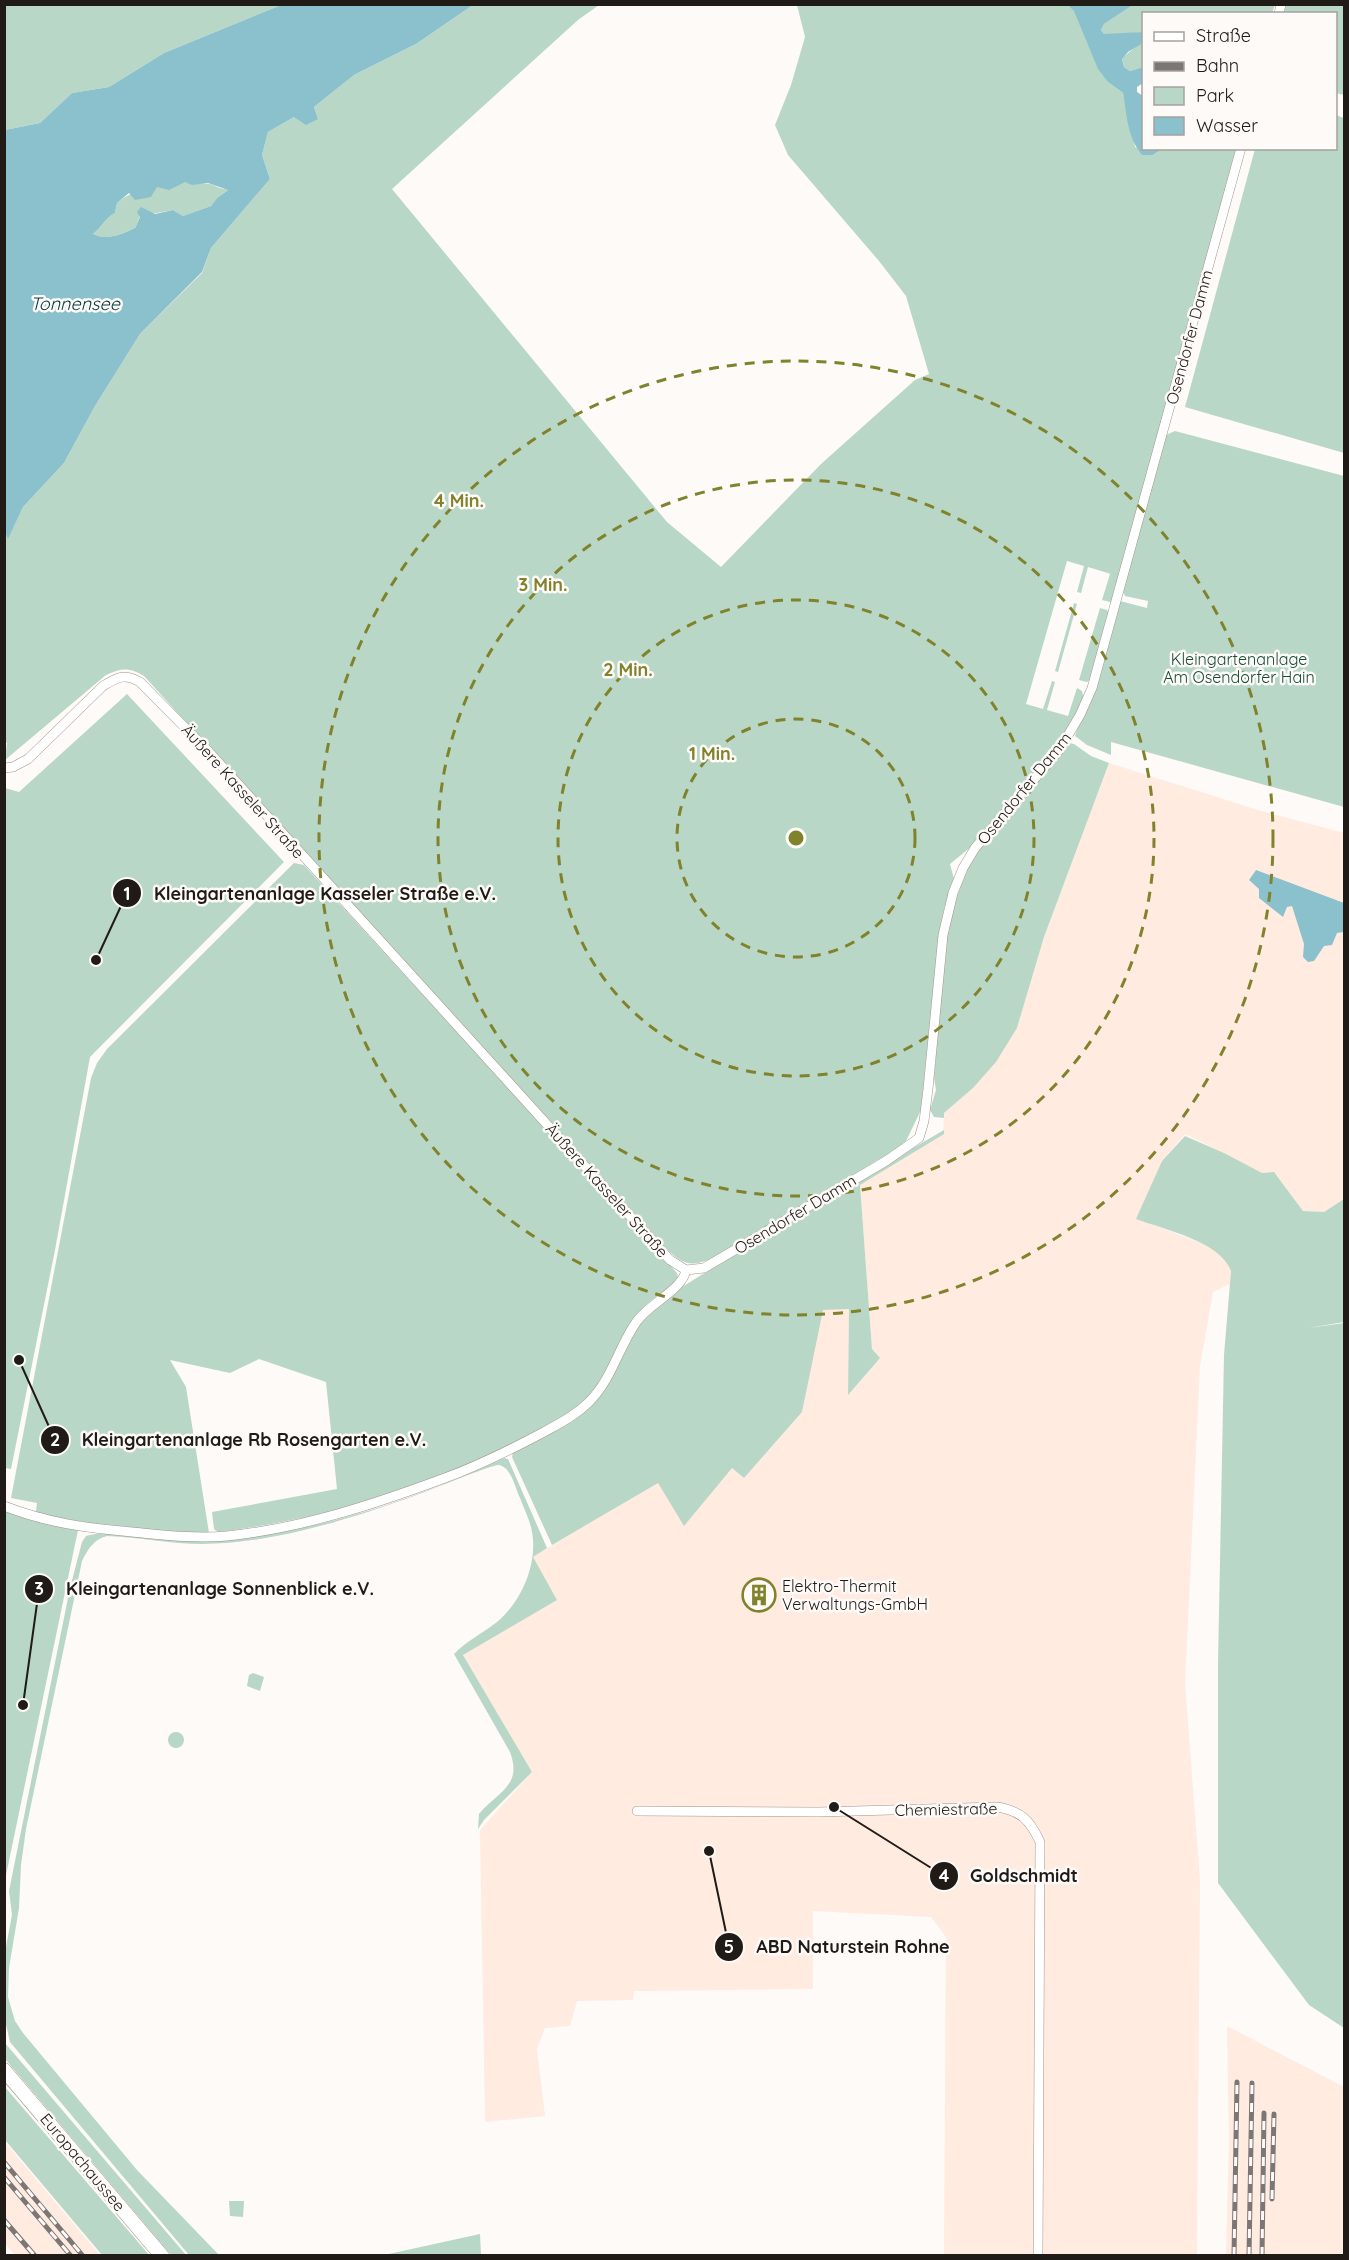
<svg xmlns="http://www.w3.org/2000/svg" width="1349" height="2260" viewBox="0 0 1349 2260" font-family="Quicksand,sans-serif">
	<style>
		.built { fill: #ffebe0 }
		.green { fill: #b9d7c6 }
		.water { fill: #8bc1cc; fill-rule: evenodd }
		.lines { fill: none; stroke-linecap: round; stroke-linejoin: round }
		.street-casing { stroke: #a3938a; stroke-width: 10 }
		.primary-casing { stroke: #a3938a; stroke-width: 15 }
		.street { stroke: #fff; stroke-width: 9 }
		.primary { stroke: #fff; stroke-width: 14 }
		.rail-casing { stroke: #7c7775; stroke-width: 5 }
		.rail { stroke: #fdfaf8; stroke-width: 3; stroke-dasharray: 9; stroke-linecap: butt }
		.ring { fill: none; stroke: #80822c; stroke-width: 3; stroke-dasharray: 10 8 }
		.labels { text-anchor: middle; stroke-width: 5; stroke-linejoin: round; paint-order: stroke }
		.street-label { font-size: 16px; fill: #211b18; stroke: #fdfaf8 }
		.park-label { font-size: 16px; fill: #174d35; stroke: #fdfaf8 }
		.poi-label { font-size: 16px; fill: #211b18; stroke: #fdfaf8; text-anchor: start }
		.water-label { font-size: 18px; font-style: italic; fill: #033941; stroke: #fdfaf8 }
		.centre { fill: #80822c; stroke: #fdfaf8; stroke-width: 3 }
		.ring-label { font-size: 18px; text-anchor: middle; font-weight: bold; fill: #80822c; stroke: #fdfaf8; stroke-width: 5; stroke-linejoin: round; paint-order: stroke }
		.leader { fill: none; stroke: #211b18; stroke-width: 2 }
		.callout-dot { fill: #211b18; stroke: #fdfaf8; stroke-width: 2 }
		.mark-label { font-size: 18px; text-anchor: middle; font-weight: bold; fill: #fff }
		.callout-label { font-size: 18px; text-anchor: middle; font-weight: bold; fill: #211b18; stroke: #fdfaf8; stroke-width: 5; stroke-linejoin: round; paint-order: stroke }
	</style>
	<rect width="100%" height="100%" fill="#fdfaf8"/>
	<!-- built -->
	<path class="built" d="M1109 763 1258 810 1344 833V1199L1324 1212 1303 1211 1274 1172 1259 1176 1224 1153 1185 1134 1162 1161 1137 1219 1204 1244 1219 1252 1228 1263 1231 1271 1230 1284 1213 1292 1200 1366 1185 1684 1200 1880 1197 2255H944L946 1937 931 1917 813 1911V1989L634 1991 633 2000 577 2001 570 2026 545 2028 537 2049 545 2116 485 2122 480 1830 532 1772 463 1655 557 1600 532 1557 659 1482 732 1468 744 1478 802 1412 822 1310 849 1309 848 1394 872 1349 860 1185 943 1134 944 1113 973 1088 1017 1028 1044 937Z
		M1227 2026 1344 2087V2255H1226L1229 2140Z
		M4 2141 100 2255H15L5 2244Z"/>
	<!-- green -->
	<path class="green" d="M4 5H281L164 53 109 87 72 93 40 123 5 130Z
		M473 5H599L578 20 392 189 667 522 721 567 821 464 915 380 929 374 906 296 879 261 788 155 775 125 791 85 805 37 797 5H1068L1074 10 1108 82 1123 93 1135 147 1153 155 1162 149H1236L1114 600 1110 602 1102 600 1110 574H1111L1088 567 1081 593 1077 592 1084 566 1067 561 1026 704 1043 709 1052 681 1055 682 1047 710 1068 716 1077 688 1082 691 1084 700 1057 747 972 846 950 864 954 879 945 905 939 932 921 1110 906 1141 893 1151 711 1259C688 1268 682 1263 664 1247L144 676C129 667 121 668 106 675L5 760 7 743 4 741V530L8 538 23 507 64 463 95 406 140 334 202 273 211 248 270 179 262 155 268 132 294 117 318 119 314 107 354 75 416 44Z
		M1133 5H1275L1272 13 1144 14 1143 34 1142 32 1114 35 1104 34 1101 30 1104 24Z
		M1286 5H1344V95L1336 93V14H1283Z
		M1143 41V67L1130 71 1124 67 1122 58Z
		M1336 115 1344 118V453L1185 407 1255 149 1336 148Z
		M185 181C194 186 200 182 210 184 217 186 221 190 229 189L217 198 211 206 183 216 173 210 140 216 135 228C121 234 107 241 93 234 102 227 105 218 115 213L117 203C129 193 141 189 157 187 167 185 176 188 185 181Z
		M1175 431 1344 476V807L1111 742V738V755L1087 745 1075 736 1120 601 1147 608 1148 601 1125 596 1122 590 1166 435Z
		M1074 603 1077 604 1058 672 1055 671Z
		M1100 608 1107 610 1111 615 1093 678 1087 682 1079 680Z
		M127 694 284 862 90 1057 55 1250 11 1469 5 1468V788L19 792Z
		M1069 743 1074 744 1091 756 1109 763 1044 937 1017 1028 996 1062 973 1088 944 1113V1118L934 1117 930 1110 936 1090 934 1078C940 1013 938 921 970 863 981 843 997 826 1012 809 1031 787 1050 765 1069 743Z
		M294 863 304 865 677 1273 678 1278C667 1291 651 1298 640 1311 620 1338 613 1373 589 1397 571 1415 547 1426 525 1438 430 1488 324 1519 218 1532L214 1529 212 1512 337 1489 326 1382 259 1359 230 1373 170 1360 186 1387 209 1533C152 1532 94 1526 39 1514L36 1511 37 1503 11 1498 91 1078 97 1063 107 1049Z
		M944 1130V1134L860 1185 872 1349 880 1358 848 1395 849 1309 823 1310 802 1412 744 1478 732 1468 684 1526 658 1483 552 1545 512 1457 513 1452 580 1414 636 1327 655 1307 682 1287 790 1220Z
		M1185 1136 1224 1153 1262 1173 1274 1172 1303 1211 1324 1212 1344 1199V1322L1308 1328 1344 1323V2028L1309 2005 1218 1883V1664L1224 1355 1231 1271C1220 1241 1165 1230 1136 1219L1162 1161Z
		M504 1458 508 1459 547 1548 533 1557 557 1600 463 1655 532 1772 484 1820 478 1829 479 1814C497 1792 523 1786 510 1752L454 1654C465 1642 483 1633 497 1622 521 1602 538 1564 532 1532 530 1520 524 1509 520 1498 515 1488 512 1468 499 1465 493 1464 426 1492 414 1496 350 1519 271 1544 202 1544 171 1544 139 1537 107 1536 94 1539 88 1549 82 1561L26 1829 21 1865 19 1908 9 1968 8 1997 15 2021 23 2033 137 2170 219 2255H189L10 2042 5 2020V1952L12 1915 9 1891 70 1588 82 1542 86 1536C121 1526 175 1543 212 1541 310 1535 416 1499 504 1458Z
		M5 1510 46 1523 78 1530 5 1880Z
		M253 1673 264 1677 260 1691 247 1686 249 1675Z
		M168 1740a8 8 0 1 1 16 0a8 8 0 1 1-16 0Z
		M5 2042V2043L186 2255H171L5 2059Z
		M5 2087 138 2242 149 2255H102L5 2140Z
		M229 2201H244L243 2217 230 2216Z
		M480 2234 481 2255H384Z"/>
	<!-- water -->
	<path class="water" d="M281 5H473L416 44 354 75 314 107 318 119 306 125 294 117 268 132 262 155 270 179 211 248 202 272 140 334 95 406 64 463 23 507 8 539 4 530 5 130 40 123 72 93 109 87 164 53ZM185 182 192 185 208 183 228 190 217 198 211 206 183 216 173 210 155 214 141 207 137 212 140 217 135 228C122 234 107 241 93 234 102 227 105 218 115 213L117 203 129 193 135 200 151 197 157 187 169 190Z
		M1068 5H1133L1104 24 1101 30 1104 34 1142 32 1143 43 1128 52 1122 59 1124 67 1130 71 1143 67V83L1137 87V92L1143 96 1144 148 1162 149 1153 155H1142C1127 137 1127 115 1123 93L1108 82 1098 69 1074 11Z
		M1256 870 1344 903V932L1337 933 1332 945 1324 946 1314 961 1308 962 1303 957 1304 944 1292 906 1287 907 1283 917 1259 898V889L1249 880Z"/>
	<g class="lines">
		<!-- street casing -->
		<g class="street-casing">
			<path id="street" d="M1279 14 1281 4
				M4 768 13 767 28 759 103 686C118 677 124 673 140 682L209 752 670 1260 686 1270 704 1268 886 1161 919 1138 924 1121 928 1089 943 935 953 893 963 868 975 848 1060 749 1080 715 1092 688 1241 148
				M4 1506C48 1523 86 1528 132 1532 164 1535 196 1539 227 1536 303 1528 375 1504 445 1478 480 1465 512 1449 544 1432 560 1423 576 1415 589 1402 612 1379 619 1346 637 1321 650 1303 683 1289 686 1270
				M637 1811 819 1812 997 1807C1021 1811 1030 1820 1040 1842L1038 2256"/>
		</g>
		<!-- primary casing -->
		<g class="primary-casing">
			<path id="primary" d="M4 2070 162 2256"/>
		</g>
		<!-- street -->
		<use href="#street" class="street"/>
		<!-- primary -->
		<use href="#primary" class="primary"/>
		<!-- rail casing -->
		<g class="rail-casing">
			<path id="rail" d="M4 2162 83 2256
				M4 2177 71 2256
				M1272 2199 1274 2114
				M4 2220 35 2256
				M1234 2256 1237 2082
				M1249 2256 1252 2083
				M1262 2256 1264 2113"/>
		</g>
		<!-- rail -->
		<use href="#rail" class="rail"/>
	</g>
	<!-- distance rings -->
	<g class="ring">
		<circle cx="796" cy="838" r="119"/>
		<circle cx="796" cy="838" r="238"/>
		<circle cx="796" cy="838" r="358"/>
		<circle cx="796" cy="838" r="477"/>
	</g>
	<!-- icons -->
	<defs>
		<g id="building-ring" transform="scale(1.725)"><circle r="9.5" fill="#fdfaf8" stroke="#80822c" stroke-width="1.5"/><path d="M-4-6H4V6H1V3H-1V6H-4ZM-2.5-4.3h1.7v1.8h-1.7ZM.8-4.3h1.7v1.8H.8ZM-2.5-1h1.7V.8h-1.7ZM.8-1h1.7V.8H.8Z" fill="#80822c"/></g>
	</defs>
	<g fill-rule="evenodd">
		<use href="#building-ring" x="759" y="1595"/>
	</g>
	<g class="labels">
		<!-- street labels -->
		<g class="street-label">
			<text transform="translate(1189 337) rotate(-75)" y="6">Osendorfer Damm</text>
			<text transform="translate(1024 788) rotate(-51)" y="6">Osendorfer Damm</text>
			<text transform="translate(243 791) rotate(48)" y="6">Äußere Kasseler Straße</text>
			<text transform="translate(607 1190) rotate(48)" y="6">Äußere Kasseler Straße</text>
			<text transform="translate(795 1214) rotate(-31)" y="6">Osendorfer Damm</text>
			<text transform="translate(946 1809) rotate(-1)" y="6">Chemiestraße</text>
			<text transform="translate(83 2162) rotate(50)" y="6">Europachaussee</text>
		</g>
		<!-- park labels -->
		<g class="park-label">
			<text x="1239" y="665">Kleingartenanlage<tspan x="1239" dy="18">Am Osendorfer Hain</tspan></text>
		</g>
		<!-- poi labels -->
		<g class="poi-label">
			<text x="782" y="1592">Elektro-Thermit<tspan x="782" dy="18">Verwaltungs-GmbH</tspan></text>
		</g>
		<!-- water labels -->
		<g class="water-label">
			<text x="75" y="310">Tonnensee</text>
		</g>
	</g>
	<circle cx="796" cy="838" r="9" class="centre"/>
	<g class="ring-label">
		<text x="459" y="507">4 Min.</text>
		<text x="543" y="591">3 Min.</text>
		<text x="628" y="676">2 Min.</text>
		<text x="712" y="760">1 Min.</text>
	</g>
	<!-- callouts -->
	<path class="leader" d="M96 960L127 893M19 1360L55 1440M23 1705L39 1589M834 1807L944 1876M709 1851L729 1947"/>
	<g class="callout-dot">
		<circle cx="96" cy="960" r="6"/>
		<circle cx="19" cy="1360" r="6"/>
		<circle cx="23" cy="1705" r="6"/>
		<circle cx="834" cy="1807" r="6"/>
		<circle cx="709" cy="1851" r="6"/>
		<circle cx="127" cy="893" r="15"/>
		<circle cx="55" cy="1440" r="15"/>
		<circle cx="39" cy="1589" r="15"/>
		<circle cx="944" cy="1876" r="15"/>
		<circle cx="729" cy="1947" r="15"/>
	</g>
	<g class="mark-label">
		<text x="127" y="900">1</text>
		<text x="55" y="1446">2</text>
		<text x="39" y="1595">3</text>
		<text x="944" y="1882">4</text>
		<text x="729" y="1953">5</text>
	</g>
	<g class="callout-label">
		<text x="325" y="900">Kleingartenanlage Kasseler Straße e.V.</text>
		<text x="254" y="1446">Kleingartenanlage Rb Rosengarten e.V.</text>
		<text x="220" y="1595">Kleingartenanlage Sonnenblick e.V.</text>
		<text x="1024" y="1882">Goldschmidt</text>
		<text x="853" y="1953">ABD Naturstein Rohne</text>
	</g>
	<!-- border -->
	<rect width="1349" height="2260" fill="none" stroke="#211b18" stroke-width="12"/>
	<!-- legend -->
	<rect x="1142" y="12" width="195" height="138" fill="#fdfaf8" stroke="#a5a19e" stroke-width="1.5"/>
	<rect x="1154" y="32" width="30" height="9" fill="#ffffff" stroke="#a5a19e" stroke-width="1.5"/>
	<text x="1196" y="42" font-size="18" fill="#211b18">Straße</text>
	<rect x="1154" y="62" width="30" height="9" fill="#7c7775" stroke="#a5a19e" stroke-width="1.5"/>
	<text x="1196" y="72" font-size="18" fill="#211b18">Bahn</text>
	<rect x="1154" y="87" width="30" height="18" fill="#b9d7c6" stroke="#a5a19e" stroke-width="1.5"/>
	<text x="1196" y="102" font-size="18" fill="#211b18">Park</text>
	<rect x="1154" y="117" width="30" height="18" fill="#8bc1cc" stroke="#a5a19e" stroke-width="1.5"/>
	<text x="1196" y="132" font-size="18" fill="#211b18">Wasser</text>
</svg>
